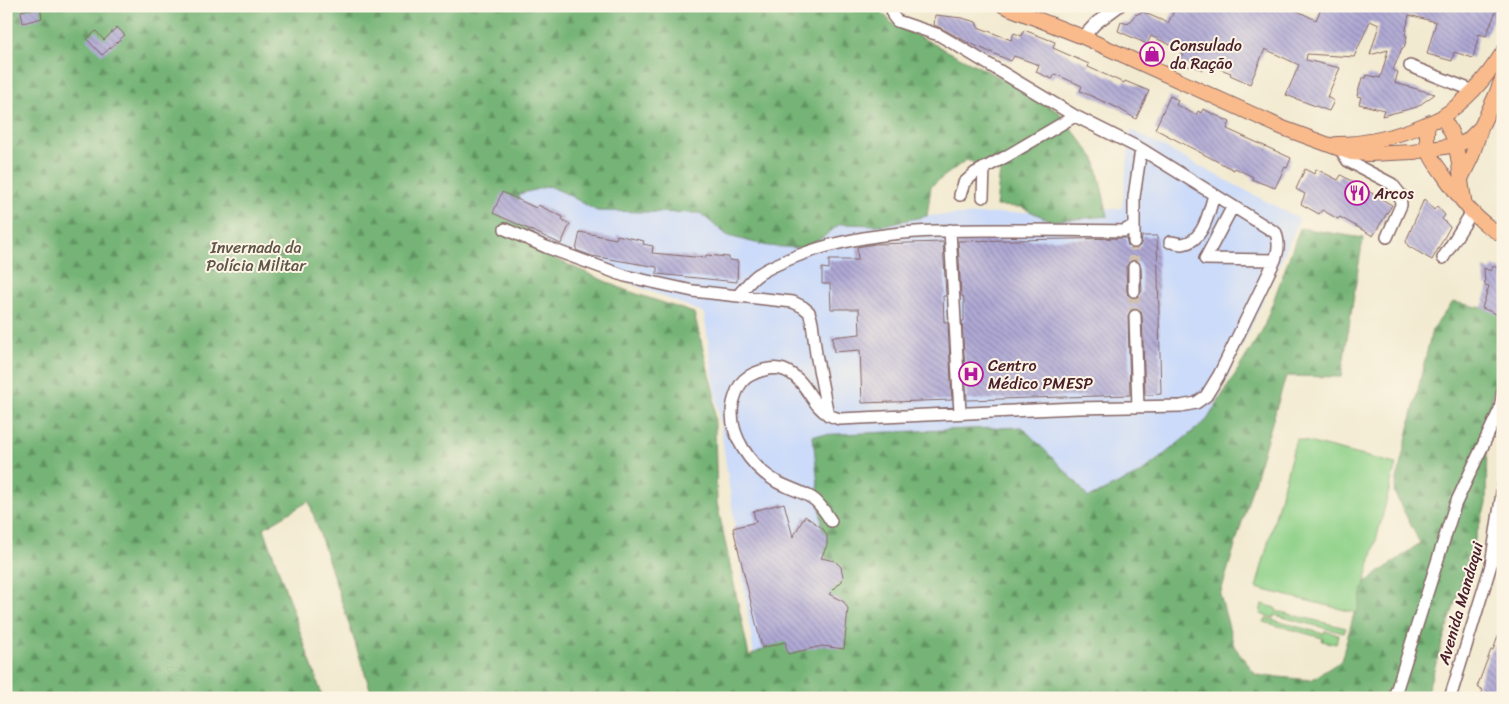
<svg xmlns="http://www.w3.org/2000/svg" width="1509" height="704" viewBox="0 0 1509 704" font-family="Sriracha,sans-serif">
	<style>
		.built { fill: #ccdbf9 }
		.forest { fill: url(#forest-firs); stroke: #5f6a50 }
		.garden { fill: #90d28a; stroke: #6d785a }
		.building { fill: url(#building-back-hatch); fill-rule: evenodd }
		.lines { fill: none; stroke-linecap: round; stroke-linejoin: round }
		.minor-tunnel { stroke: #d0c1af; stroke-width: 11; stroke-dasharray: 11 5.5; stroke-linecap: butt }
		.minor-casing { stroke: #856665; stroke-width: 14 }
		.major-casing { stroke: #856665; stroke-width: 16 }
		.minor { stroke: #fff; stroke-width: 11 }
		.major { stroke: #fabb8c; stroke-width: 14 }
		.labels { text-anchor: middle; stroke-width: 4; stroke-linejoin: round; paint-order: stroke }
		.poi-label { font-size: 16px; fill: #4a1f2b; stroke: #fcf5e5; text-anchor: start }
		.park-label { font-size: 16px; fill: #5f5548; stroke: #fcf5e5 }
		.street-label { font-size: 16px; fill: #4a1f2b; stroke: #fcf5e5 }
	</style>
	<defs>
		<pattern id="forest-firs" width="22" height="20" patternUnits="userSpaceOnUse" patternTransform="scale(1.25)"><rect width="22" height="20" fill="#74b476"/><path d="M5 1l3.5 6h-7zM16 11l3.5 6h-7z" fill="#619261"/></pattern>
		<pattern id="building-back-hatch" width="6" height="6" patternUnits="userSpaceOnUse" patternTransform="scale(1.25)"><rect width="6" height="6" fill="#afa9d5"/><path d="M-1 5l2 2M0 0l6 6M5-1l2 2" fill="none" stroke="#9089ad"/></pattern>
	</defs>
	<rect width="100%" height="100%" fill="#fcf5e5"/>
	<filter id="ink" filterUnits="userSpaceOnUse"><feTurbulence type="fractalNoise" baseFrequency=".02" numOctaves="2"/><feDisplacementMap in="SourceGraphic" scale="10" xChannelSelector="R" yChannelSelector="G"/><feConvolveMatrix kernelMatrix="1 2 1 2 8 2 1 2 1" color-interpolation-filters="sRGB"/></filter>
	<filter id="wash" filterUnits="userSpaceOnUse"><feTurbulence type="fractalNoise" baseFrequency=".0096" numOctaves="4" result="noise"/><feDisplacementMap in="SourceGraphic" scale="20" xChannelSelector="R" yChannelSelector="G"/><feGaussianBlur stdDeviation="1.12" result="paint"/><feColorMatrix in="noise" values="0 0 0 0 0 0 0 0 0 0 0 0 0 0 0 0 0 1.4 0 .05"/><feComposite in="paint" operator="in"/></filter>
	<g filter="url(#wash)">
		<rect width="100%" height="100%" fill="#f2ead0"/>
		<!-- built -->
		<path class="built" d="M516 119 805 217 964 215 1122 208 1131 130 1300 219 1201 436 1057 524 872 648 759 691 704 313 477 221Z"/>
		<!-- forest -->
		<path class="forest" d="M11 6H817L827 10 842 6H876L892 23 1011 83 1059 112 1095 159 1108 216 1051 221 1021 207 996 206 1000 170 966 160 931 186 927 216 883 225 840 224 822 238 801 248 768 246 728 236 700 213 597 211 565 193 549 186 519 194V213L549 256 625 290 694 313 714 394 717 503 749 656 831 616 813 435 1022 427 1077 483 1088 498 1141 473 1207 420 1263 329 1300 228 1363 238 1341 377 1286 376 1220 595 1234 646 1256 675 1311 680 1341 661 1362 585 1420 543 1394 492 1432 330 1453 302 1499 311 1500 357 1487 426 1486 504 1425 698H373L309 501 264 528 323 698H6V14Z"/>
		<!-- garden -->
		<path class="garden" d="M1296 439 1396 464 1357 613 1256 588Z
			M1262 604 1276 608V611L1346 628 1344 633 1275 615 1273 618 1260 614Z
			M1266 618 1324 634 1325 631 1339 635 1336 644 1322 641 1323 638 1264 622Z"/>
		<g id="blocks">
			<!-- building -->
			<path class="building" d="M40 6 42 18 23 23 21 11Z
				M1178 6H1287L1316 20 1322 6H1498L1486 36 1479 34 1473 58 1454 52 1452 61 1427 54 1436 22 1409 15 1405 35 1407 36 1404 48H1402L1393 70 1398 72 1395 83 1435 94 1417 107 1382 116 1384 110 1359 104 1361 97 1357 96 1362 78H1366L1367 75 1380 78 1383 69 1388 50 1370 55 1379 25 1370 21 1354 57 1307 54 1306 60 1340 68 1327 97 1334 101 1329 111 1286 95 1299 65 1265 49 1250 84 1230 75 1231 73 1205 63 1203 70 1191 65 1190 67 1179 62 1184 51 1151 36 1147 44 1118 31 1121 22 1128 24 1135 15 1143 12 1168 23 1176 7Z
				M935 15 962 18 976 22 978 27 1011 40 1014 33 1022 36 1024 30 1055 42 1053 48 1089 64 1088 67 1124 83 1125 81 1149 91 1136 119 1118 108 1080 91 1082 86 1055 74 1052 79 1036 72 1039 65 1014 56 1011 61 967 42 943 29 934 25Z
				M117 27 125 35 102 55 87 39 96 31 104 40Z
				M1170 96 1178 100 1176 105 1196 115 1198 111 1201 113 1203 109 1230 122 1227 129 1291 158 1287 168 1285 167 1275 188 1256 181 1252 179 1253 177 1235 168 1234 170 1155 129Z
				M1305 169 1314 174 1316 169 1338 180 1341 175 1392 205 1373 236 1340 217 1338 219 1322 210 1319 214 1301 204 1305 194 1296 189Z
				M502 192 536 208 538 205 563 217 562 220 570 224 561 244 493 213Z
				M1424 199 1434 210 1437 206 1445 215 1442 219 1450 227 1432 260 1408 246 1406 241Z
				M580 232 616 239 617 235 644 241 643 244 653 246 652 253 705 258 706 255 729 257V260L738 261 737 282 657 274V267L592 256 576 250Z
				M1142 236H1157L1161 394 1145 395 1142 316 1141 312 1135 309 1131 310 1128 316 1130 395 967 400 962 321H964V302L963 296H961L958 241 1126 238 1128 246 1134 249 1141 245ZM1134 260 1138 261 1141 267 1142 291 1138 297 1134 298 1128 295 1127 291 1126 267 1130 261Z
				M943 242 946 296H943L944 322H948L952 400 862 403 860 350 834 352 832 337 860 334 859 309H831L830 284H822V268L829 269V260H858L857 247 875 244Z
				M1493 266 1503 271V317L1482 308 1489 286 1485 285 1484 268 1491 271Z
				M784 503 793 537 805 516 822 528 827 535V545L821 558 835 561 841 567 843 576 842 581 829 594 844 602 848 609 844 649 822 646 788 654 785 642 762 648 733 528 756 522 753 511Z
				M1502 626 1503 697 1497 695 1496 698H1480L1483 690 1477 687 1491 650H1493Z"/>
		</g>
	</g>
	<g filter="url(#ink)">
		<use href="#blocks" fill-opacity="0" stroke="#856665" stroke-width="1"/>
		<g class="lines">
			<!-- minor-tunnel -->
			<path class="minor-tunnel" d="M1134 267V242
				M1134 291 1135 316"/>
			<!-- minor casing -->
			<g class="minor-casing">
				<path id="minor" d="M1083 37 1096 23 1119 6
					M1410 66 1474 91
					M1340 149 1348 161 1392 184 1400 194 1401 205 1387 237
					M960 195 964 183 975 173 1007 156 1075 116
					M983 197 984 168
					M1233 206 1205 259 1275 260
					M1134 225V242
					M505 229 546 247 625 276 693 291 793 302 803 307 809 312 812 322 816 354 828 415
					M950 230 960 413
					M1170 242C1174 242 1179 244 1182 244 1204 242 1209 211 1214 195
					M1443 258 1472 212
					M1134 267V291
					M738 295C745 288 751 279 759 274 771 266 784 261 797 256 859 232 925 230 991 230 1035 230 1079 230 1124 231L1134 225V197L1141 149
					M1135 316 1138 407
					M1503 390 1500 409 1503 430
					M831 521C826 513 820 503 812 498 801 491 788 488 777 482 751 467 727 434 733 403 736 392 740 380 751 375 761 370 772 366 784 370 807 379 811 406 829 415 832 417 837 418 840 419L1077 408 1181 406 1196 403 1206 396 1219 375 1275 260C1279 249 1279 243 1276 233L1141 149 1075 116 958 46 939 35 897 21 893 16 892 6
					M1394 698 1455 505 1500 409
					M1450 698 1491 565 1503 486"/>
			</g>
			<!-- major casing -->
			<g class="major-casing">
				<path id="major" d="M1004 6 1083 37 1283 128 1340 149 1352 153 1369 154 1413 152 1456 145 1467 141 1481 127 1495 97 1503 76
					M1442 118C1461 140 1458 171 1464 199
					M1428 123C1426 138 1426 150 1435 163 1454 189 1472 221 1503 235
					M1336 144C1367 144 1398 136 1426 124 1432 121 1438 120 1443 116 1468 100 1487 77 1503 52
					M1460 181 1472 156 1481 128"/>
			</g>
			<!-- minor -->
			<use href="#minor" class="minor"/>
			<!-- major -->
			<use href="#major" class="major"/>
		</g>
	</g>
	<!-- icons -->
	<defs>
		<g id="shop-ring" transform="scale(1.25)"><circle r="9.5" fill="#fcf5e5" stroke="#b5179e" stroke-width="1.5"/><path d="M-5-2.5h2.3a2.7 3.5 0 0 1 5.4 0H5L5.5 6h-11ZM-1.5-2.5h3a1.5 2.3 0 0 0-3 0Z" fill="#b5179e"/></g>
		<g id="restaurant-ring" transform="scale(1.25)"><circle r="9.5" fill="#fcf5e5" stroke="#b5179e" stroke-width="1.5"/><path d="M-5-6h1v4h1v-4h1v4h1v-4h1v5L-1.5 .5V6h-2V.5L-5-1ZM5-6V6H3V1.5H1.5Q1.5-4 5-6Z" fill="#b5179e"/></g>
		<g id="hospital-ring" transform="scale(1.25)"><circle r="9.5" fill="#fcf5e5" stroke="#b5179e" stroke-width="1.5"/><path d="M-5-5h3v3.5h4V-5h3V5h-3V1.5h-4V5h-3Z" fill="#b5179e"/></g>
	</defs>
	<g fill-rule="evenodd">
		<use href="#shop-ring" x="1152" y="54"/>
		<use href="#restaurant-ring" x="1357" y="193"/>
		<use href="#hospital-ring" x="971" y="374"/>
	</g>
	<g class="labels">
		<!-- poi labels -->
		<g class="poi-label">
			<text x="1170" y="51">Consulado<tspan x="1170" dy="18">da Ração</tspan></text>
			<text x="1374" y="199">Arcos</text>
			<text x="988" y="371">Centro<tspan x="988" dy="18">Médico PMESP</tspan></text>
		</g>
		<!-- park labels -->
		<g class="park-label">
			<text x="256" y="253">Invernada da<tspan x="256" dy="18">Polícia Militar</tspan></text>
		</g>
		<!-- street labels -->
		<g class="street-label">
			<text transform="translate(1460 603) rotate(-74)" y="6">Avenida Mandaqui</text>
		</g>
	</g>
	<!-- margin -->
	<rect width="1509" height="704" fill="none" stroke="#fcf5e5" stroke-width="25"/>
</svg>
